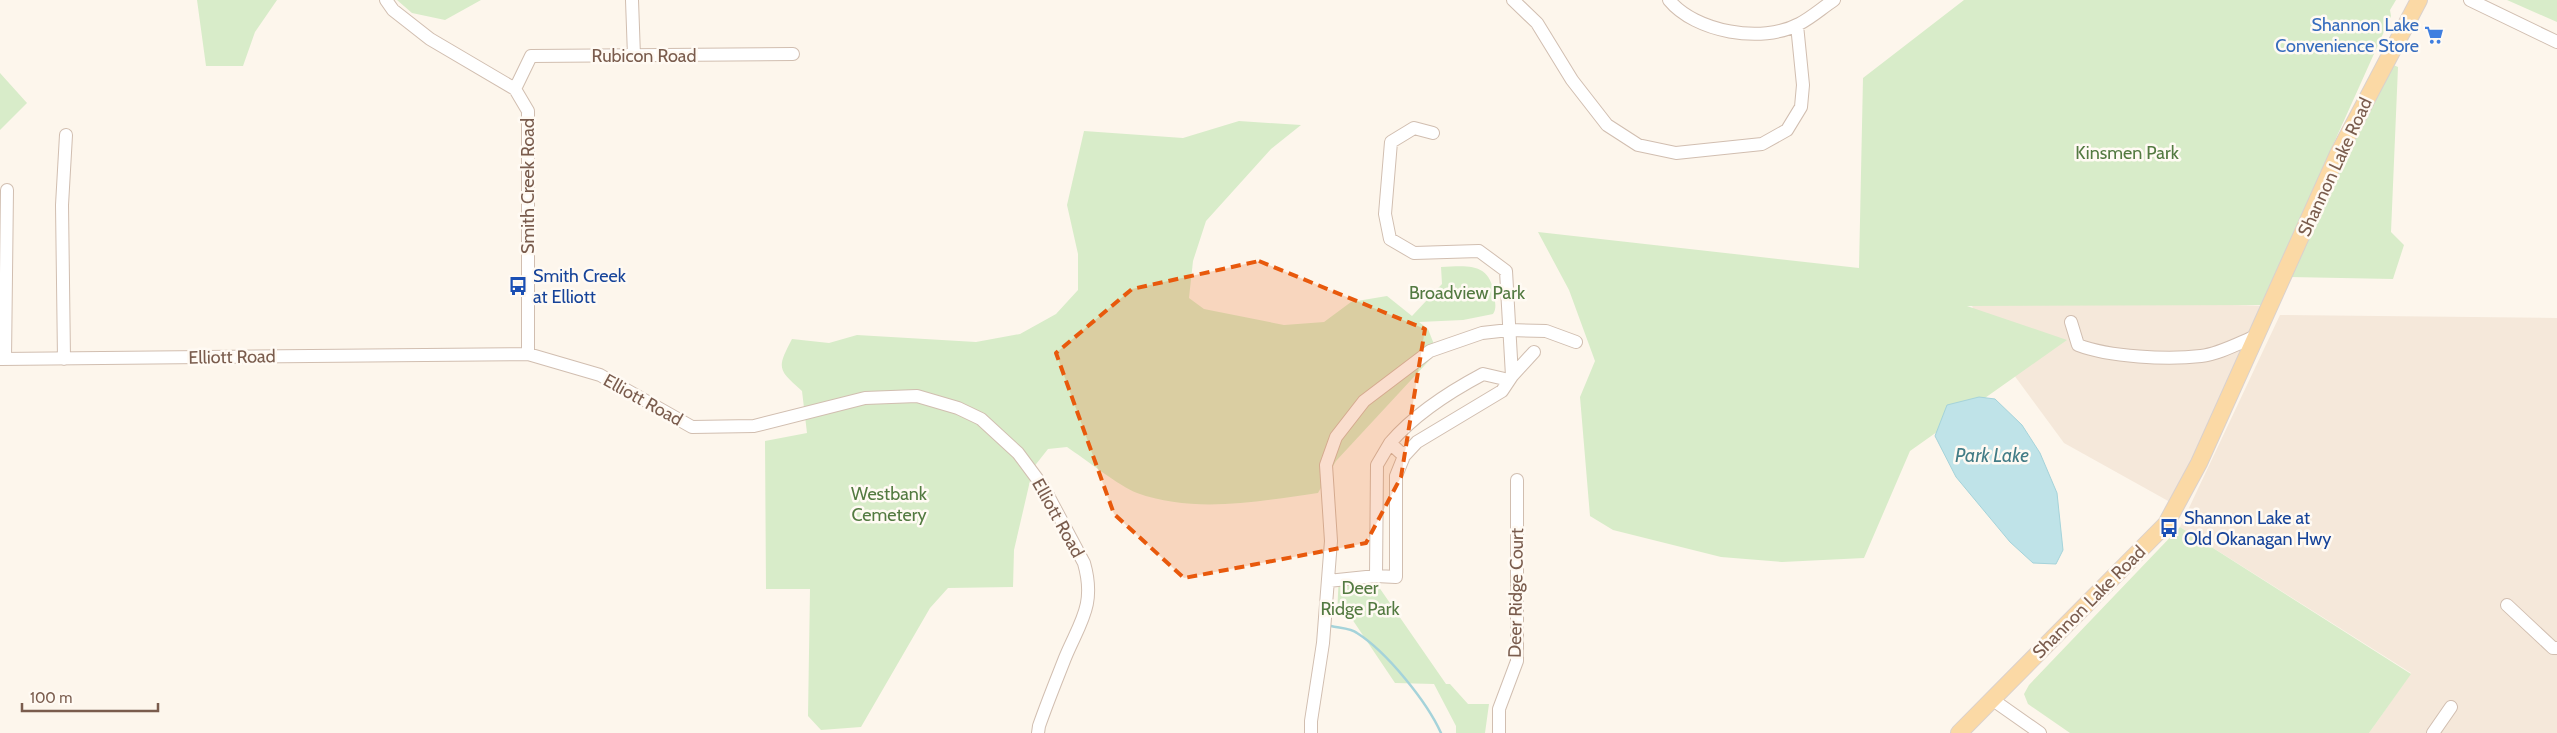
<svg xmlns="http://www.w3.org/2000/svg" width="2557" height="733" viewBox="0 0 2557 733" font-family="Cabin,sans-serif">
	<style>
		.residential { fill: #f5e8da }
		.green { fill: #d8ecc9 }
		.water { fill: #bfe3e8; stroke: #a5d3da }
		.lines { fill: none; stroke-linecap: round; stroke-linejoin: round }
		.stream { stroke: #a5d3da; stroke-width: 2.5 }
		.minor-casing { stroke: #d1beb0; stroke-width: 14 }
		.major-casing { stroke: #dad1cd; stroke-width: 18 }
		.minor { stroke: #fff; stroke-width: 12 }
		.major { stroke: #fbd9a5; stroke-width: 16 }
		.marked { fill: #e8590c; fill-opacity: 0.2; stroke: #e8590c; stroke-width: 4; stroke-dasharray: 10 6; stroke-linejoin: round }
		.labels { text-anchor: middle; stroke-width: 5; stroke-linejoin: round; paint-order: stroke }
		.shop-label { font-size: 18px; fill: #366cbe; stroke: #fffaf3; text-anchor: end }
		.street-label { font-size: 18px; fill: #7a5c4d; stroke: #fffaf3 }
		.park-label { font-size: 18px; fill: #537a41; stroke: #fffaf3 }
		.transit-label { font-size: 18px; fill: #164399; stroke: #fffaf3; text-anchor: start }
		.water-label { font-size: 19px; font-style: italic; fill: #437c86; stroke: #fffaf3 }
	</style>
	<rect width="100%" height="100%" fill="#fdf6ec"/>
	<!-- residential -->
	<path class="residential" d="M1971 298 2271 306 2170 502 2064 443 1975 322Z
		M2280 315 2557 318V733H2369L2411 673 2180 527Z"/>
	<!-- green -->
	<path class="green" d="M197 0H277L255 32 243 66H206Z
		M397 0H481L445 20 412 13Z
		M1964 0H2396L2390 10 2391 16 2261 305 1967 306 2067 340 1910 451 1864 558 1782 562 1721 557 1613 530 1590 516 1580 397 1595 361 1569 290 1538 232 1859 268 1863 78Z
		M2507 0H2557V22Z
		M2389 63 2398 67 2391 232 2404 245 2393 279 2290 277 2320 203Z
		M0 73 27 103 0 130Z
		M1239 121 1301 125 1271 149 1206 221 1193 261 1189 298 1204 309 1284 325 1324 322 1351 302 1387 296 1412 316 1442 284 1441 267C1468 266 1490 262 1494 295 1495 302 1497 308 1493 314L1463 320 1419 322 1428 329 1437 352 1336 461 1318 493C1260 501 1195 514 1137 493 1119 486 1085 459 1067 447L1048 449 1033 468 1014 550 1013 587 948 588 930 608 861 727 821 730 808 716 810 589H766L765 441 807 433 802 391C777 369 777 368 792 339L829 343 857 335 976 342 1020 334 1056 314 1078 290V254L1067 205 1084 131 1183 138Z
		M2180 527 2411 674 2369 733H2070L2028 704 2024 694 2029 685Z
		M1339 574 1374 580 1446 684H1450L1468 704H1489L1485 733H1456V726L1434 684 1395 683 1352 619 1337 615Z"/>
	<!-- water -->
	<path class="water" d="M1979 397 1995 399 2022 425 2040 453 2057 493 2063 550 2056 564 2033 563 2010 542 1956 477 1935 436 1947 405Z"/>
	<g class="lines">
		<!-- stream -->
		<path class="stream" d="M1331 626C1339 628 1351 628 1357 633 1387 652 1427 702 1441 733"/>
		<!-- minor casing -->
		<g class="minor-casing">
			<path id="minor" d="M386 0 393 10 430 39 515 89 528 111V354
				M632 0 634 56
				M1513 0 1537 23 1572 80 1607 125 1638 145 1676 153 1762 144 1787 130 1801 107 1803 85 1797 25
				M1669 0C1695 32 1762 44 1799 24 1811 18 1822 8 1834 0
				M2470 0 2557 42
				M515 89 531 56 793 54
				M2071 322 2078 345C2109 357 2168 360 2201 356 2219 354 2239 343 2256 336
				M0 359 528 354 600 375 692 427 754 426 865 398 917 396 958 408 981 419 1018 453 1044 488 1084 563C1096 605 1080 622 1065 658 1056 681 1047 703 1039 726L1038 733
				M5 359 7 190
				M64 359 62 205 66 135
				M1512 376 1534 352
				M1404 456 1417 442 1502 391 1512 376 1506 271 1479 251 1414 253 1390 239 1385 214 1391 142 1414 128 1433 133
				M1376 576 1377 465 1390 443
				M1328 581 1376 576 1396 577V476L1404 456 1390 443C1414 415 1451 391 1483 374L1509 380
				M2507 605 2553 648H2557
				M1993 700 2040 733
				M1311 733V721L1323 643 1331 541 1326 465 1336 437 1364 401 1430 351 1482 333 1509 330 1546 331 1576 342
				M1499 733V709L1517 661V480
				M2433 733 2451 707"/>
		</g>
		<!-- major casing -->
		<g class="major-casing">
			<path id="major" d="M1959 733 2166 524 2199 463 2338 154 2419 0"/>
		</g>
		<!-- minor -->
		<use href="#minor" class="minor"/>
		<!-- major -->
		<use href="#major" class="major"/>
	</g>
	<!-- marked area -->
	<path class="marked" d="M1259 261 1425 329 1401 477 1366 543 1184 578 1114 514 1056 353 1132 289Z"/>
	<!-- icons -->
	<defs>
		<g id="supermarket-bare" transform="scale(1.5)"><path d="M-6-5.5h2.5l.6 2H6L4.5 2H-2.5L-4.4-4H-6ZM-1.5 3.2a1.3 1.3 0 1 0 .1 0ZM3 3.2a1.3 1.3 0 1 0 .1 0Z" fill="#3f7fe0" stroke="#fffaf3" stroke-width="2.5" paint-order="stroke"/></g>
		<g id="bus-bare" transform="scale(1.5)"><path d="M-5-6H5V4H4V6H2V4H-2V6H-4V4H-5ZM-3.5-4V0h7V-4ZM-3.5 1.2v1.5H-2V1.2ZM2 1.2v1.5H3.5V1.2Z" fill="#1a4fb4" stroke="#fffaf3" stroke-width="2.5" paint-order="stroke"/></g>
	</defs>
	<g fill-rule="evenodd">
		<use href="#supermarket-bare" x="2434" y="35"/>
		<use href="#bus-bare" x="518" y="286"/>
		<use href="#bus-bare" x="2169" y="528"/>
	</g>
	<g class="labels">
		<!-- shop labels -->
		<g class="shop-label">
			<text x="2419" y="31">Shannon Lake<tspan x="2419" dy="21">Convenience Store</tspan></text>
		</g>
		<!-- street labels -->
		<g class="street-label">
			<text x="644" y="62">Rubicon Road</text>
			<text transform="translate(2335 167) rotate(-65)" y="6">Shannon Lake Road</text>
			<text transform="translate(528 186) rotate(-90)" y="6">Smith Creek Road</text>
			<text transform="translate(232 357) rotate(-1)" y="6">Elliott Road</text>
			<text transform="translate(643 400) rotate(29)" y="6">Elliott Road</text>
			<text transform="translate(1058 518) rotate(61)" y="6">Elliott Road</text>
			<text transform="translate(1516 593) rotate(-89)" y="6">Deer Ridge Court</text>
			<text transform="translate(2089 602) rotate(-45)" y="6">Shannon Lake Road</text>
		</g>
		<!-- park labels -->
		<g class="park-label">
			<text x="2127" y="159">Kinsmen Park</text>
			<text x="1467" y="299">Broadview Park</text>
			<text x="889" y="500">Westbank<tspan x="889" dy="21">Cemetery</tspan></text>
			<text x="1360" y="594">Deer<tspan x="1360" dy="21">Ridge Park</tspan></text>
		</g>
		<!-- transit labels -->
		<g class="transit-label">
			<text x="533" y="282">Smith Creek<tspan x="533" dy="21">at Elliott</tspan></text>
			<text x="2184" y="524">Shannon Lake at<tspan x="2184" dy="21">Old Okanagan Hwy</tspan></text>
		</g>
		<!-- water labels -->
		<g class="water-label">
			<text x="1992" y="462">Park Lake</text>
		</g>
	</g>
	<!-- scale -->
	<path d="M22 703v8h136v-8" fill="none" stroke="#7a5c4d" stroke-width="2.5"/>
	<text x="30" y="703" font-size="15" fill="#7a5c4d" stroke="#fffaf3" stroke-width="4" paint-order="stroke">100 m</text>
</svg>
